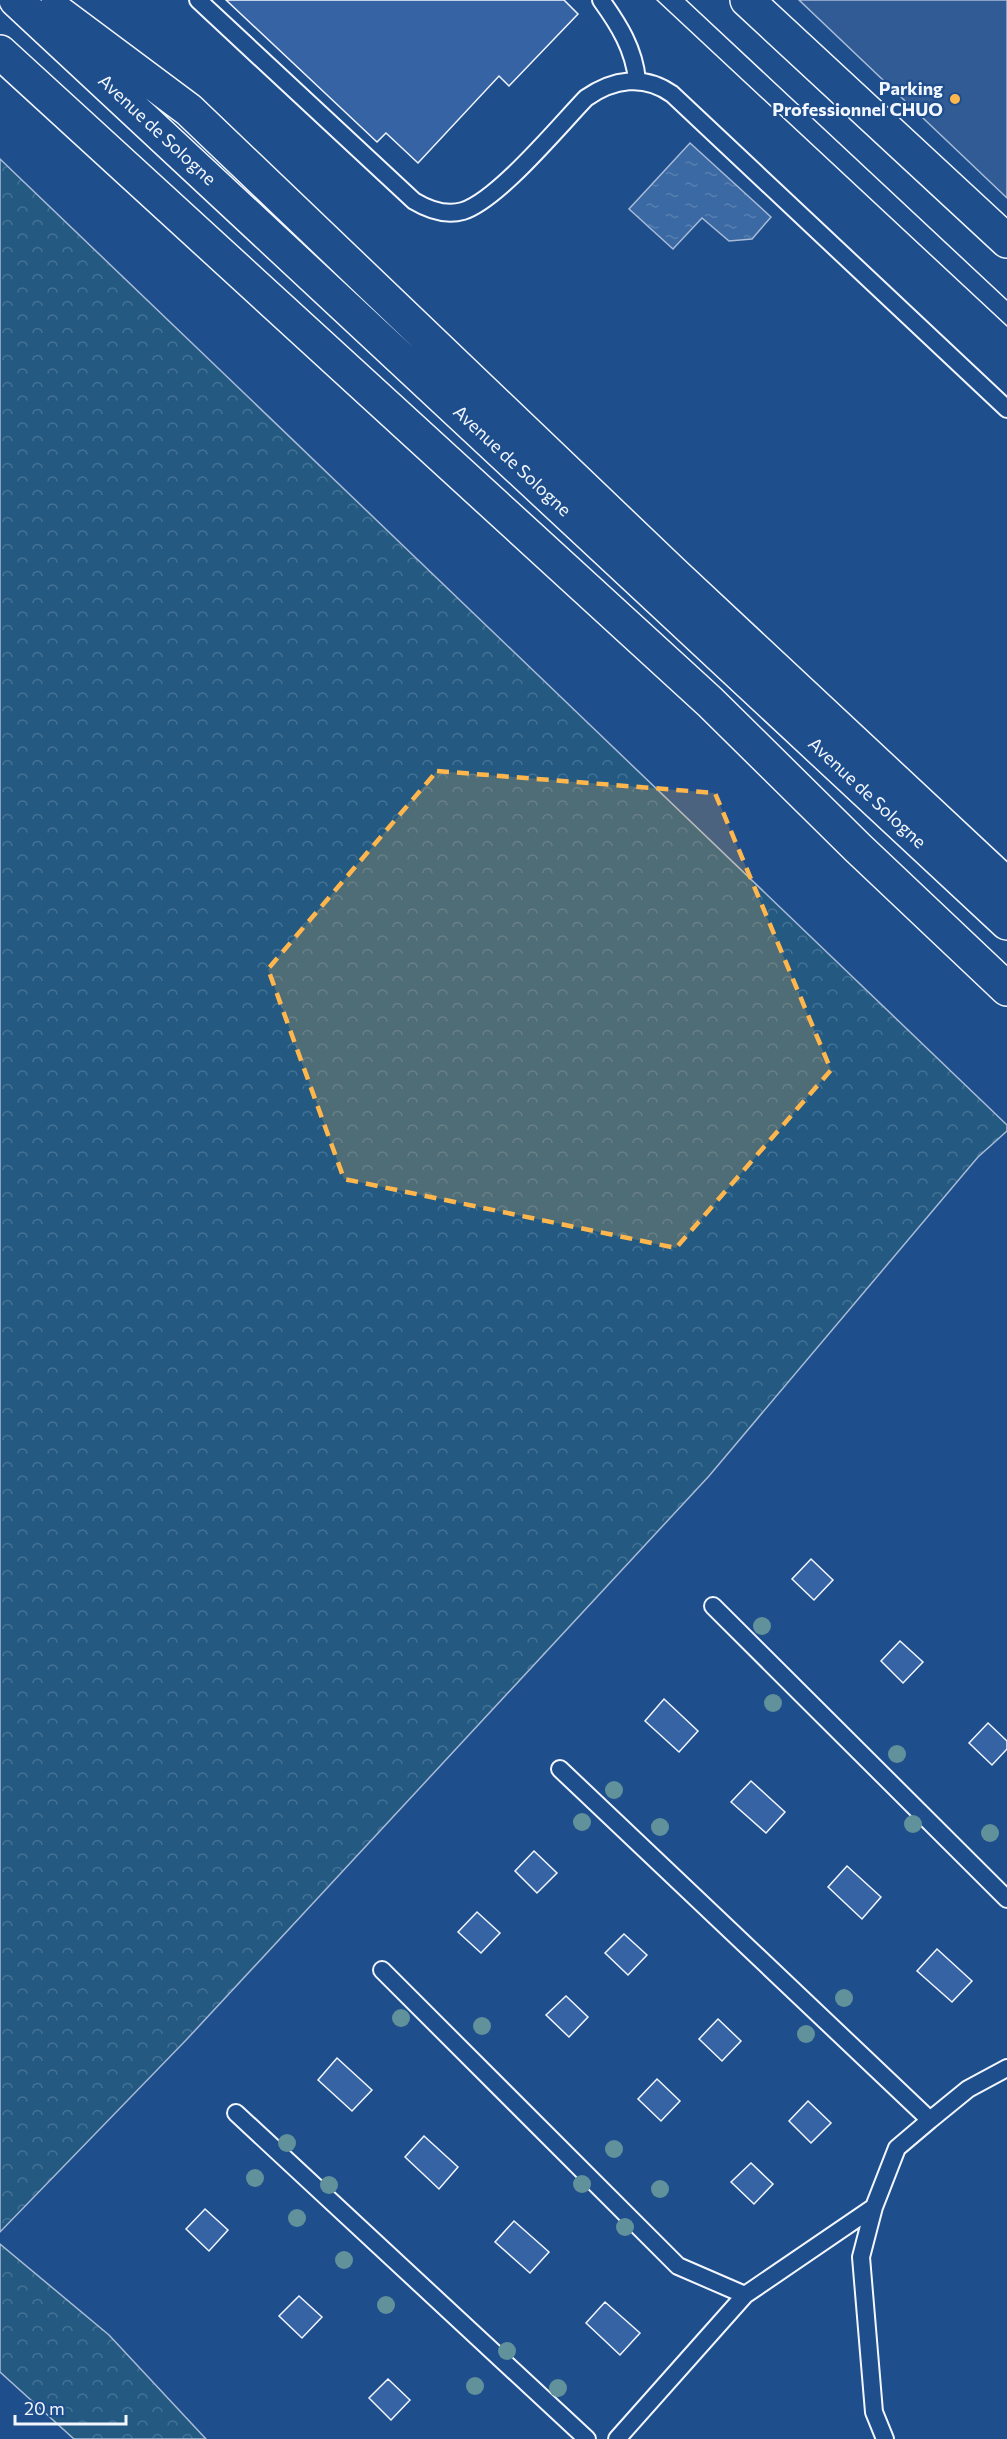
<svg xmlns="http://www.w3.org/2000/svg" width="1007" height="2439" viewBox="0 0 1007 2439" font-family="Commissioner,sans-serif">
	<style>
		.forest { fill: url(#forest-crowns); stroke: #a8bbd7; stroke-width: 1.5 }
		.parking { fill: #305b95; stroke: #a8bbd7; stroke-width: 1.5 }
		.water { fill: url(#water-ripples); stroke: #a8bbd7; stroke-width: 1.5 }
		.building { fill: #3563a3; stroke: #f2f6ff; stroke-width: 1.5 }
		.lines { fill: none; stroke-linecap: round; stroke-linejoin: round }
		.service-casing { stroke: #f2f6ff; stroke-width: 20 }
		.minor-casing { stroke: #f2f6ff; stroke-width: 36 }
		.primary-casing { stroke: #f2f6ff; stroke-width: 36 }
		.service { stroke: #1f4e8c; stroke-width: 16 }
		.minor { stroke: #1f4e8c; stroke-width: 33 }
		.primary { stroke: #1f4e8c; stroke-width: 33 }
		.tram { stroke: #f2f6ff; stroke-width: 1.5 }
		.tree { fill: #61919a }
		.marked { fill: #ffb74d; fill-opacity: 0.2; stroke: #ffb74d; stroke-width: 4.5; stroke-dasharray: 12 8; stroke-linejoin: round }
		.poi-dot { fill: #ffb74d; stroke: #1f4e8c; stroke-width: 2 }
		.labels { text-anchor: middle; stroke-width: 4.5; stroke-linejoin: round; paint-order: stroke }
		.poi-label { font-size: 18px; font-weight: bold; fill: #f2f6ff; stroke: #1f4e8c; text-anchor: end }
		.street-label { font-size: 18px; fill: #f2f6ff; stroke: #1f4e8c }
	</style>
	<defs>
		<pattern id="forest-crowns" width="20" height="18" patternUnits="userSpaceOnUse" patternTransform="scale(1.5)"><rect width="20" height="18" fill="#245a82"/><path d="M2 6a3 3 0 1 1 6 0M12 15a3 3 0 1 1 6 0" fill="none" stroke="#447295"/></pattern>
		<pattern id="water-ripples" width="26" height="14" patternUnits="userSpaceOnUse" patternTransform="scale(1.5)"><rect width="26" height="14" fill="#3b69a3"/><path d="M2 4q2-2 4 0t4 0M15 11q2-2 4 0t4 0" fill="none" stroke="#587fb1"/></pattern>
	</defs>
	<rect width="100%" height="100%" fill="#1f4e8c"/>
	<!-- forest -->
	<path class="forest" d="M0 159 1007 1125V1131L978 1157 709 1476 188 2038 0 2232Z
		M0 2244 109 2335 206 2439H74L0 2372Z"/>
	<!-- parking -->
	<path class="parking" d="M799 0H1007V198Z"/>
	<!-- water -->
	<path class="water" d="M690 143 771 217 752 239 729 241 702 218 673 249 629 209Z"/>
	<!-- building -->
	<path class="building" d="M226 0H564L578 14 509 86 499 76 418 163 386 133 377 142Z
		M811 1559 833 1580 814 1600 792 1579Z
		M900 1641 923 1662 903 1683 881 1661Z
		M664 1699 698 1731 679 1752 645 1721Z
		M988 1723 1007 1741V1749L992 1765 969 1743Z
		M751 1781 785 1812 766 1833 731 1802Z
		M534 1851 557 1873 537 1893 515 1871Z
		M847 1866 881 1897 862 1919 828 1887Z
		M477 1912 500 1933 481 1953 458 1932Z
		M624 1934 647 1955 628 1975 605 1953Z
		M937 1949 972 1981 952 2002 917 1971Z
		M566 1996 588 2017 569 2037 546 2015Z
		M718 2019 741 2041 722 2061 699 2039Z
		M337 2058 372 2090 352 2111 318 2080Z
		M657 2079 680 2101 661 2121 638 2099Z
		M808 2101 831 2123 811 2143 789 2121Z
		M424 2136 458 2167 439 2189 405 2157Z
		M751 2163 773 2184 754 2204 731 2182Z
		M205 2209 228 2230 209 2251 186 2229Z
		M514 2221 549 2252 530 2273 495 2242Z
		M299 2296 322 2317 302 2338 279 2316Z
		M605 2302 640 2333 620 2355 586 2323Z
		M388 2379 410 2400 391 2420 369 2398Z"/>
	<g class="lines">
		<!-- service casing -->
		<g class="service-casing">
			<path id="service" d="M198 0 414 201C429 210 446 216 463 211 498 200 559 126 586 98 613 79 644 74 672 94L1007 409
				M601 0C619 25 634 49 637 80
				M713 1606 1007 1899
				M382 1970 678 2266 745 2295 874 2207 897 2148 930 2120 560 1769
				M236 2113 587 2439
				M930 2120 968 2089 1007 2068
				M874 2207 861 2257 874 2412 885 2439
				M617 2439 745 2295"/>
		</g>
		<!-- minor casing -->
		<g class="minor-casing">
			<path id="minor" d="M747 0 1007 241"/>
		</g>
		<!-- primary casing -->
		<g class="primary-casing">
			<path id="primary" d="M16 0 1007 923
				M55 10 189 110 672 572 1007 885
				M0 52 710 702 858 848 1007 989"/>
		</g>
		<!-- service -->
		<use href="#service" class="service"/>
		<!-- minor -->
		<use href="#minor" class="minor"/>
		<!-- primary -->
		<use href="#primary" class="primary"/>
		<!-- tram -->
		<path class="tram" d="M657 0 1007 326
			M686 0 1007 300"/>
	</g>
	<!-- trees -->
	<g class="tree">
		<circle cx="762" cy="1626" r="9"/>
		<circle cx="773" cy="1703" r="9"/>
		<circle cx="897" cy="1754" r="9"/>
		<circle cx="614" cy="1790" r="9"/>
		<circle cx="582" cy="1822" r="9"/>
		<circle cx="913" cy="1824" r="9"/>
		<circle cx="660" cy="1827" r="9"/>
		<circle cx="990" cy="1833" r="9"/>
		<circle cx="844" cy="1998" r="9"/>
		<circle cx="401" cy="2018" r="9"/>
		<circle cx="482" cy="2026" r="9"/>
		<circle cx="806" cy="2034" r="9"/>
		<circle cx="287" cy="2143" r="9"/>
		<circle cx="614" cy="2149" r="9"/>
		<circle cx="255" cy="2178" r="9"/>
		<circle cx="582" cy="2184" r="9"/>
		<circle cx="329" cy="2185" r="9"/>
		<circle cx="660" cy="2189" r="9"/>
		<circle cx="297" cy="2218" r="9"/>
		<circle cx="625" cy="2227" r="9"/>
		<circle cx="344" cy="2260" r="9"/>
		<circle cx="386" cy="2305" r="9"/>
		<circle cx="507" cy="2351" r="9"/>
		<circle cx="475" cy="2386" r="9"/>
		<circle cx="558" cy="2388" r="9"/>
	</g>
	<!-- marked area -->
	<path class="marked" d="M437 771 715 793 831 1070 676 1248 344 1179 268 969Z"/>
	<!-- markers -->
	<circle class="poi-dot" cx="955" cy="99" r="6"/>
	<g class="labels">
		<!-- poi labels -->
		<g class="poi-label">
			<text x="943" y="95">Parking<tspan x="943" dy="21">Professionnel CHUO</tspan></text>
		</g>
		<!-- street labels -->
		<g class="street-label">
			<text transform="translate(157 130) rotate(43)" y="6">Avenue de Sologne</text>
			<text transform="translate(512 461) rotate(43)" y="6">Avenue de Sologne</text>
			<text transform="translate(867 793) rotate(43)" y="6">Avenue de Sologne</text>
		</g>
	</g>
	<!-- scale -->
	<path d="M15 2415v9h111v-9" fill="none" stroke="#f2f6ff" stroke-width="3"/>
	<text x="24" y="2415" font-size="18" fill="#f2f6ff" stroke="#1f4e8c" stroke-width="4.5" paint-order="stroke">20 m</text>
</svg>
